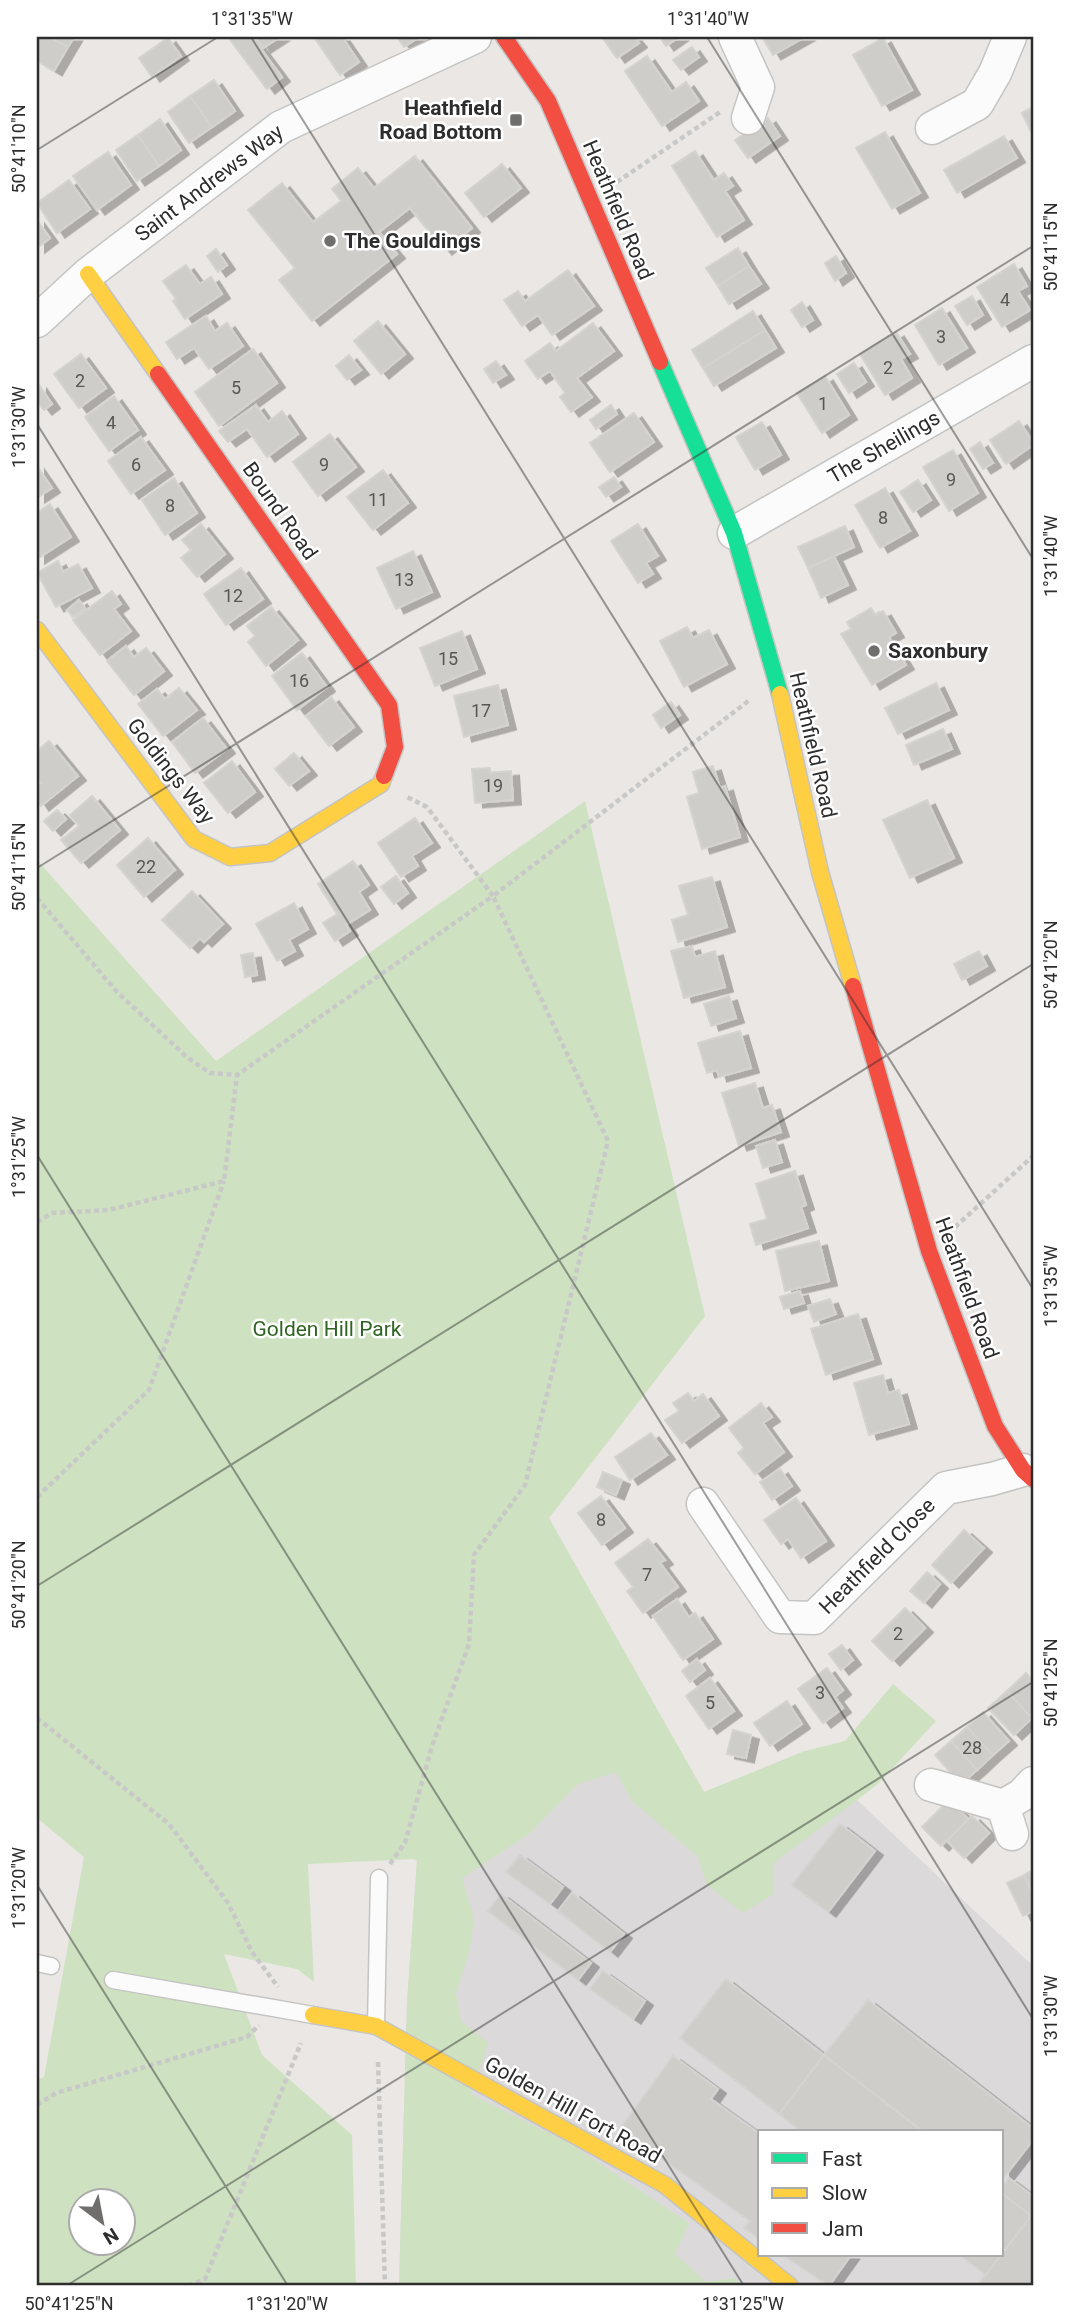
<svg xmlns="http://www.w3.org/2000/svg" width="1070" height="2323" viewBox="0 0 1070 2323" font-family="Roboto,sans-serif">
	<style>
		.industrial { fill: #dbd9da; fill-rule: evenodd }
		.green { fill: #cee2c1; fill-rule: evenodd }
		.building { fill: #cfcdca; stroke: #d5d3d0; stroke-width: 2; filter: url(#shadow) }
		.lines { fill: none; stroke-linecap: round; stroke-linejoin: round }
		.lane-casing { stroke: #c4c4c3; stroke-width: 19 }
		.street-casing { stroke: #c4c4c3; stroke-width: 35 }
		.fast-casing { stroke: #c4c4c3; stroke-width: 19 }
		.slow-casing { stroke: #c4c4c3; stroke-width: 19 }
		.jam-casing { stroke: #c4c4c3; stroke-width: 19 }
		.path { stroke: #c8c8c8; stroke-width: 4.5; stroke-dasharray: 5 3.5; stroke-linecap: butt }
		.lane { stroke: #fcfbfb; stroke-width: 16 }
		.street { stroke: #fcfbfb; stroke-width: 32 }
		.fast { stroke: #16e098; stroke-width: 16 }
		.slow { stroke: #ffcf43; stroke-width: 16 }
		.jam { stroke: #f24e42; stroke-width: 16 }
		.ticks { fill: none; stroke: #2d2d2d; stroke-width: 2; stroke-opacity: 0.45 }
		.poi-dot { fill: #6f6e6d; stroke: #fff; stroke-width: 2.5 }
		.labels { text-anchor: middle; stroke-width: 5; stroke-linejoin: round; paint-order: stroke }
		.number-label { font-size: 18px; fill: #575756 }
		.poi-label { font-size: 21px; font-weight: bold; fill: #2d2d2d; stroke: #fff; text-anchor: start }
		.street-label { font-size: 21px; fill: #2d2d2d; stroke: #fff }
		.park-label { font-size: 21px; fill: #306423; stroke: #fff }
		.neatline { fill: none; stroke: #2d2d2d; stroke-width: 2.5 }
		.ticks-label { font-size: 18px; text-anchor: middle; fill: #2d2d2d }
	</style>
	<defs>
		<filter id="shadow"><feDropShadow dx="8" dy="4.5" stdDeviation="0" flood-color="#0004"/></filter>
	</defs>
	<rect width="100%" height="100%" fill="#eae7e4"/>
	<!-- industrial -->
	<path class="industrial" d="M654 1705 704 1792 805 1751 1033 1966V2286H399L407 2003 417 1861ZM760 2132H1002V2255H760Z"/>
	<!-- green -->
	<path class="green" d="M585 801 705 1316 549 1518 704 1792 805 1751 845 1741 893 1684 936 1721 878 1784 774 1863 773 1894 743 1913 707 1885 697 1856 632 1801 616 1772 578 1784 529 1834 462 1878 474 1918 470 1949 456 1993 461 2021 488 2043 471 2094 570 2144 689 2223 675 2254 706 2282 734 2278 742 2286H399L407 2003 417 1861 414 1859 308 1864 314 1982 297 1969 224 1954 262 2055 352 2135 356 2286H37V2080L44 2077 84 1857 37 1818V860L216 1061ZM80 2200H122V2242H80Z"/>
	<!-- building -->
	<path class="building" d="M39 37H49L68 47 54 71 37 61V41Z
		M49 37H74L68 47Z
		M228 37H252L282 77 267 89Z
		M256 37H280L263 48Z
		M321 37H342L359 62 340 75 316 40Z
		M397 37H419L404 47Z
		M602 37H634L639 43 617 58Z
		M660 37H679L666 46Z
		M762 37H805L773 55Z
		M168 38 181 56 152 77 139 58Z
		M883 38 912 90 882 106 853 55Z
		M692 47 699 57 681 70 673 60Z
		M647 56 672 92 686 82 699 101 662 126 625 71Z
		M214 80 235 111 212 127 190 96Z
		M190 96 212 127 189 143 168 112Z
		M1033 107V136L1022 113Z
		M768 118 780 136 748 158 735 140Z
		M160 119 181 150 159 166 138 135Z
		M885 132 920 193 892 209 856 148Z
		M138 135 159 166 137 181 116 150Z
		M1004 136 1017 158 957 193 944 170Z
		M695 151 714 180 724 173 733 186 725 191 744 220 717 237 672 166Z
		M108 152 131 185 97 210 73 176Z
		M415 156 472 228 444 250 410 208 379 232 397 254 312 321 279 280 295 268 248 210 282 183 313 222 341 201 332 189 358 168 374 188Z
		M502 164 521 188 484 217 465 193Z
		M69 180 90 209 57 233 37 203Z
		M37 220 50 238 37 248Z
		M738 248 749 266 718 286 706 268Z
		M216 249 227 265 218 272 207 256Z
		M836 256 846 273 835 281 825 263Z
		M1014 264 1027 286 1018 291 1030 310 1002 327 977 287Z
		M186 265 200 284 211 277 222 294 185 319 173 301 176 299 163 281Z
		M749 266 761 284 729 304 718 286Z
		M568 270 594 306 552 335 538 315 522 326 504 300 518 291 525 301Z
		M972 296 983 315 967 325 955 306Z
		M802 302 813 320 802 327 791 310Z
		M942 308 967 348 939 365 915 325Z
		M753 311 765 330 703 368 692 350Z
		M206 316 215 331 227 323 243 346 209 369 194 348 177 359 166 342Z
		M378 321 405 354 381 374 354 341Z
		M593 323 614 351 577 378 592 397 571 412 560 397 565 393 550 371 538 379 525 361 550 343 556 351Z
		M765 330 776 348 714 386 703 368Z
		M896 332 910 354 901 359 912 378 885 395 860 354Z
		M253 349 277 383 219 426 195 392Z
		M81 354 106 388 79 408 54 374Z
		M349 355 361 370 347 380 336 366Z
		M496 361 506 375 493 383 484 369Z
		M854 363 866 382 849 393 837 374Z
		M825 376 849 415 822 433 797 393Z
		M39 385 52 404 44 410 37 401Z
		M114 396 138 430 109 451 85 417Z
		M256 405 268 422 282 411 298 434 267 457 247 429 228 442 219 431Z
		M611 405 617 414 596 429 590 420Z
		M634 413 654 442 610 472 590 443Z
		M1019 421 1033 442V445L1006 464 990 440Z
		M762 422 781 455 755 470 736 437Z
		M330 434 356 467 318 496 293 462Z
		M141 437 165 470 131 494 108 461Z
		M980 442 993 463 983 469 970 449Z
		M953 450 978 493 949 511 923 467Z
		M37 466 52 488 37 498Z
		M383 470 408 503 373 530 347 497Z
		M614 477 621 487 606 497 599 487Z
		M174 478 197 513 165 535 142 500Z
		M918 480 931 500 913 512 900 492Z
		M885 488 910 531 880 548 855 505Z
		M50 504 71 537 37 559V513Z
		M201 524 225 554 197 577 181 558 191 550 182 540Z
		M638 524 658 556 646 563 653 574 638 583 611 541Z
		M845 526 854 547 808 568 798 547Z
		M413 551 432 592 396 609 377 568Z
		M834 556 848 585 821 598 808 568Z
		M58 561 63 572 78 564 92 588 56 607 37 573Z
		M241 568 263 599 226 625 204 594Z
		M112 591 121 604 114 609 131 631 100 655 73 620Z
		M79 600 85 608 73 617 67 610Z
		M271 607 298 640 266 666 248 642 255 636 247 626Z
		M871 608 875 615 883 611 896 633 889 637 906 665 872 685 841 634 851 629 847 622Z
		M687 627 693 638 709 630 727 664 684 687 660 641Z
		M462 631 477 669 435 686 420 648Z
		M126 646 134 657 146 648 164 671 134 695 107 661Z
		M302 653 327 687 297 710 272 676Z
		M936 683 949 710 898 734 885 708Z
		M498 685 508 725 464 737 454 696Z
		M179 688 197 710 163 736 138 704 157 689 165 699Z
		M331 697 354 727 329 746 306 716Z
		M671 702 680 715 661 728 653 715Z
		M203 718 227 749 195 773 172 742Z
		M943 729 952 749 914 765 906 745Z
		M49 741 78 776 41 806 37 800V786L41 783 37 778V751Z
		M294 753 309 771 289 786 275 769Z
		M232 761 255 792 228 813 204 783Z
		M713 766 720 788 725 786 740 837 702 849 687 797 699 793 693 772Z
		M490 768V773L511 771 513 800 475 803 472 769Z
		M92 796 120 830 81 863 61 840 79 826 70 815Z
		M927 800 954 858 910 878 883 820Z
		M57 810 66 819 53 831 44 821Z
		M415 818 432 843 412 856 418 866 401 877 378 843Z
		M148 838 175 870 144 897 117 865Z
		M353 861 369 885 359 892 370 910 346 925 350 931 335 941 323 923 337 914 318 884Z
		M396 876 408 893 394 904 381 887Z
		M712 877 727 927 678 942 672 920 688 915 679 886Z
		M192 891 223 924 204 942 200 938 190 948 162 920Z
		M294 903 308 929 289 940 295 951 277 961 256 924Z
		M692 946 695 957 715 951 725 987 684 998 671 951Z
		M979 951 987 966 962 980 954 964Z
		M253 953 257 975 245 977 241 955Z
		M729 996 736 1018 711 1026 704 1004Z
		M740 1031 751 1068 719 1077 717 1070 707 1073 698 1043Z
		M755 1083 763 1108 772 1105 781 1132 739 1146 722 1093Z
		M775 1140 782 1162 763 1168 756 1146Z
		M795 1171 806 1205 801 1207 808 1228 756 1245 750 1224 767 1219 756 1184Z
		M819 1241 829 1281 785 1291 776 1251Z
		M800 1291 804 1303 784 1309 780 1297Z
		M830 1299 836 1314 814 1322 808 1306Z
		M858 1314 873 1359 826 1375 811 1329Z
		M883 1375 888 1393 899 1390 909 1424 869 1435 854 1383Z
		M688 1393 694 1401 703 1394 719 1416 682 1443 665 1420 679 1411 673 1403Z
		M761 1403 772 1417 763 1423 784 1452 755 1474 738 1453 744 1448 729 1428Z
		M651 1433 667 1455 630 1480 615 1457Z
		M780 1469 792 1486 772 1500 760 1482Z
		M603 1472 622 1480 616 1495 597 1487Z
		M601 1496 625 1528 602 1545 578 1513Z
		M796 1498 826 1541 801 1558 788 1539 781 1544 764 1520Z
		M964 1530 984 1548 951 1583 932 1565Z
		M648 1539 665 1560 660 1563 678 1587 643 1613 627 1591 633 1587 615 1563Z
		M927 1572 940 1584 924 1603 910 1591Z
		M677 1599 689 1617 695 1613 713 1639 683 1660 653 1616Z
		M905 1608 925 1628 892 1661 872 1641Z
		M842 1645 853 1660 841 1670 829 1654Z
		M697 1659 705 1670 690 1682 682 1671Z
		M827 1668 843 1690 835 1697 843 1708 823 1723 798 1689Z
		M1026 1673 1033 1681 1032 1718 1007 1691Z
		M710 1678 734 1711 709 1729 686 1696Z
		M1007 1691 1032 1718 1014 1735 988 1708Z
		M787 1701 802 1724 770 1746 754 1723Z
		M983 1712 1009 1741 993 1755 967 1727Z
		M967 1727 993 1755 977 1770 951 1741Z
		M733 1730 751 1735 746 1758 727 1754Z
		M951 1741 977 1770 961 1784 935 1755Z
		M949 1800 968 1819 941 1846 922 1827Z
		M972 1816 989 1833 964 1858 947 1841Z
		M840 1824 875 1851 828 1912 792 1885Z
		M520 1855 563 1887 550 1904 506 1872Z
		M1033 1870V1894L1024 1875Z
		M1024 1875 1033 1894V1911L1023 1916 1007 1883Z
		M572 1893 624 1934 610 1952 558 1911Z
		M501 1894 591 1963 578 1980 488 1911Z
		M603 1971 645 2001 633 2019 590 1989Z
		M726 1979 824 2055 779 2114 680 2038Z
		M868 2000 1033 2128V2140L1002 2180V2132H924L824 2055Z
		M824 2055 923 2132H802L779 2114Z
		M673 2056 718 2089 711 2099 760 2134V2239L744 2228 750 2221 620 2129Z
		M1009 2178 1033 2196V2286H977L1031 2216 1002 2193V2187Z
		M1002 2193 1031 2216 1002 2254Z
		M783 2255H851L829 2286Z
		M960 2255H1001L986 2275Z"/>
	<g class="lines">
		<!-- lane casing -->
		<g class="lane-casing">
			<path id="lane" d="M37 1963 51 1966
				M113 1980 313 2015
				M376 2026 379 1878"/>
		</g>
		<!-- street casing -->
		<g class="street-casing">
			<path id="street" d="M735 37 758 87 748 118
				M932 128 977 104 995 73 1010 37
				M37 321 88 274 281 127 475 37
				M734 533 1033 361
				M703 1504 780 1617 814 1618 946 1488 992 1479 1023 1470
				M931 1785 1003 1806 1022 1795 1033 1783
				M1003 1806 1012 1834"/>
		</g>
		<!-- fast casing -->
		<g class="fast-casing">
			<path id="fast" d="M660 362 734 533 780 694"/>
		</g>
		<!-- slow casing -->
		<g class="slow-casing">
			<path id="slow" d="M88 274 158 374
				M37 630 194 839 230 857 270 853 381 784 384 776
				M780 694 820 872 853 986
				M313 2015 376 2026 665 2185 790 2286"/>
		</g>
		<!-- jam casing -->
		<g class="jam-casing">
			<path id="jam" d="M504 37 548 101 660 362
				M158 374 389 705 395 747 384 776
				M853 986 929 1251 995 1426 1023 1470 1033 1479"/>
		</g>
		<!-- path -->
		<path class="path" d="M617 182 720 112
			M37 898 117 992 188 1058 210 1073 237 1075 493 896 427 807 407 797
			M37 1222 52 1213 109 1210 224 1181 237 1075
			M955 1227 1033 1156
			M37 1497 149 1390 224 1181
			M37 1718 169 1824 228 1903 252 1952 278 1987
			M390 1864 405 1843 432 1746 469 1644 474 1555 525 1485 608 1141 493 896 751 699
			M378 2062 385 2286
			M37 2105 56 2093 247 2037 259 2025
			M188 2286 205 2279 301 2043"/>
		<!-- lane -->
		<use href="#lane" class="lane"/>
		<!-- street -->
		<use href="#street" class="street"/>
		<!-- fast -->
		<use href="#fast" class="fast"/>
		<!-- slow -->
		<use href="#slow" class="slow"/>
		<!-- jam -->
		<use href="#jam" class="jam"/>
	</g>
	<!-- ticks -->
	<path class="ticks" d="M251 37 1033 1289M707 37 1033 559M37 150 218 37M37 424 1033 2019M37 868 1033 246M37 1155 744 2286M37 1586 1033 964M37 1885 288 2286M66 2286 1033 1682"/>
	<!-- markers -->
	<g class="poi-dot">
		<rect x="509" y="113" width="14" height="14" rx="3.5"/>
		<circle cx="330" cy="241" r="7"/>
		<circle cx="874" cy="651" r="7"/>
	</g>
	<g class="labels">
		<!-- number labels -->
		<g class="number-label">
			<text x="1005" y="306">4</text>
			<text x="941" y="343">3</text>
			<text x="888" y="374">2</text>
			<text x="80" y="387">2</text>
			<text x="236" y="394">5</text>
			<text x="823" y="410">1</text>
			<text x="111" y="429">4</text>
			<text x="136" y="471">6</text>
			<text x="324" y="471">9</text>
			<text x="951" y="486">9</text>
			<text x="378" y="506">11</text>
			<text x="170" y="512">8</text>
			<text x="883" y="524">8</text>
			<text x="404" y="586">13</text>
			<text x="233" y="602">12</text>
			<text x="448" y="665">15</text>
			<text x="299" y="687">16</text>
			<text x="481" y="717">17</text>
			<text x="493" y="792">19</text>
			<text x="146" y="873">22</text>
			<text x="601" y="1526">8</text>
			<text x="647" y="1581">7</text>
			<text x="898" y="1640">2</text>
			<text x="820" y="1699">3</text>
			<text x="710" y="1709">5</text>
			<text x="972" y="1754">28</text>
		</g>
		<!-- poi labels -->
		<g class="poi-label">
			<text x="502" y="115" text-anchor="end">Heathfield<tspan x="502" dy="24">Road Bottom</tspan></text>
			<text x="344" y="248">The Gouldings</text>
			<text x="888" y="658">Saxonbury</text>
		</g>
		<!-- street labels -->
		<g class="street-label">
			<text transform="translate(209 183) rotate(-37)" y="7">Saint Andrews Way</text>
			<text transform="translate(618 210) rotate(67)" y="7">Heathfield Road</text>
			<text transform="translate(884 447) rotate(-30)" y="7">The Sheilings</text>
			<text transform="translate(280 511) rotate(55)" y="7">Bound Road</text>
			<text transform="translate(813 745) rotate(77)" y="7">Heathfield Road</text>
			<text transform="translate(171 771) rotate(52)" y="7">Goldings Way</text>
			<text transform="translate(967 1288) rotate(70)" y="7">Heathfield Road</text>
			<text transform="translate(877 1556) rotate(-45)" y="7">Heathfield Close</text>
			<text transform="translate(573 2110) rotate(29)" y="7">Golden Hill Fort Road</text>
		</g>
		<!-- park labels -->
		<g class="park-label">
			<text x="327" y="1336">Golden Hill Park</text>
		</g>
	</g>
	<!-- border -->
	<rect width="1070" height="2323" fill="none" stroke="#ffffff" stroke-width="77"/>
	<!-- legend -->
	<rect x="758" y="2130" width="245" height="126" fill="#ffffff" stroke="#ababab" stroke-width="2"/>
	<rect x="772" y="2153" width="35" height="10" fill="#16e098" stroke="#ababab" stroke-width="2"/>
	<text x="822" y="2166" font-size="21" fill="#2d2d2d">Fast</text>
	<rect x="772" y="2188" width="35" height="10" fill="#ffcf43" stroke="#ababab" stroke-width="2"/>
	<text x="822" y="2200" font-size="21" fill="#2d2d2d">Slow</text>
	<rect x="772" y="2223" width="35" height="10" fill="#f24e42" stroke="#ababab" stroke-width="2"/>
	<text x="822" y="2236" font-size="21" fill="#2d2d2d">Jam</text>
	<!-- north arrow -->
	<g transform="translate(102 2222) rotate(148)"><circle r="33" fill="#ffffff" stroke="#ababab" stroke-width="2"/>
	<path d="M0-5L12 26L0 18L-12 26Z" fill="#6f6e6d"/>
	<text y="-10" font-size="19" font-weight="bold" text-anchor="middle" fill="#2d2d2d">N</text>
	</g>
	<rect x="38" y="38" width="994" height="2246" class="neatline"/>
	<g class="ticks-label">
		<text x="252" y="25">1°31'35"W</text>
		<text x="708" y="25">1°31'40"W</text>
		<text transform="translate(19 149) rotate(-90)" y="6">50°41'10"N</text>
		<text transform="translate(1051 247) rotate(-90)" y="6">50°41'15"N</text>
		<text transform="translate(19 427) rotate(-90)" y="6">1°31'30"W</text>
		<text transform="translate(1051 556) rotate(-90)" y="6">1°31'40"W</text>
		<text transform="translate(19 867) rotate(-90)" y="6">50°41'15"N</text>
		<text transform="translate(1051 965) rotate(-90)" y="6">50°41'20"N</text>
		<text transform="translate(19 1157) rotate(-90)" y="6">1°31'25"W</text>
		<text transform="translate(1051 1286) rotate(-90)" y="6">1°31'35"W</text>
		<text transform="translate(19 1585) rotate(-90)" y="6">50°41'20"N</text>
		<text transform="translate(1051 1683) rotate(-90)" y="6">50°41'25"N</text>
		<text transform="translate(19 1888) rotate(-90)" y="6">1°31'20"W</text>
		<text transform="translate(1051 2016) rotate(-90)" y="6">1°31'30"W</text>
		<text x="69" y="2310">50°41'25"N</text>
		<text x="287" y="2310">1°31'20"W</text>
		<text x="743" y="2310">1°31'25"W</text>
	</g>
</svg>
